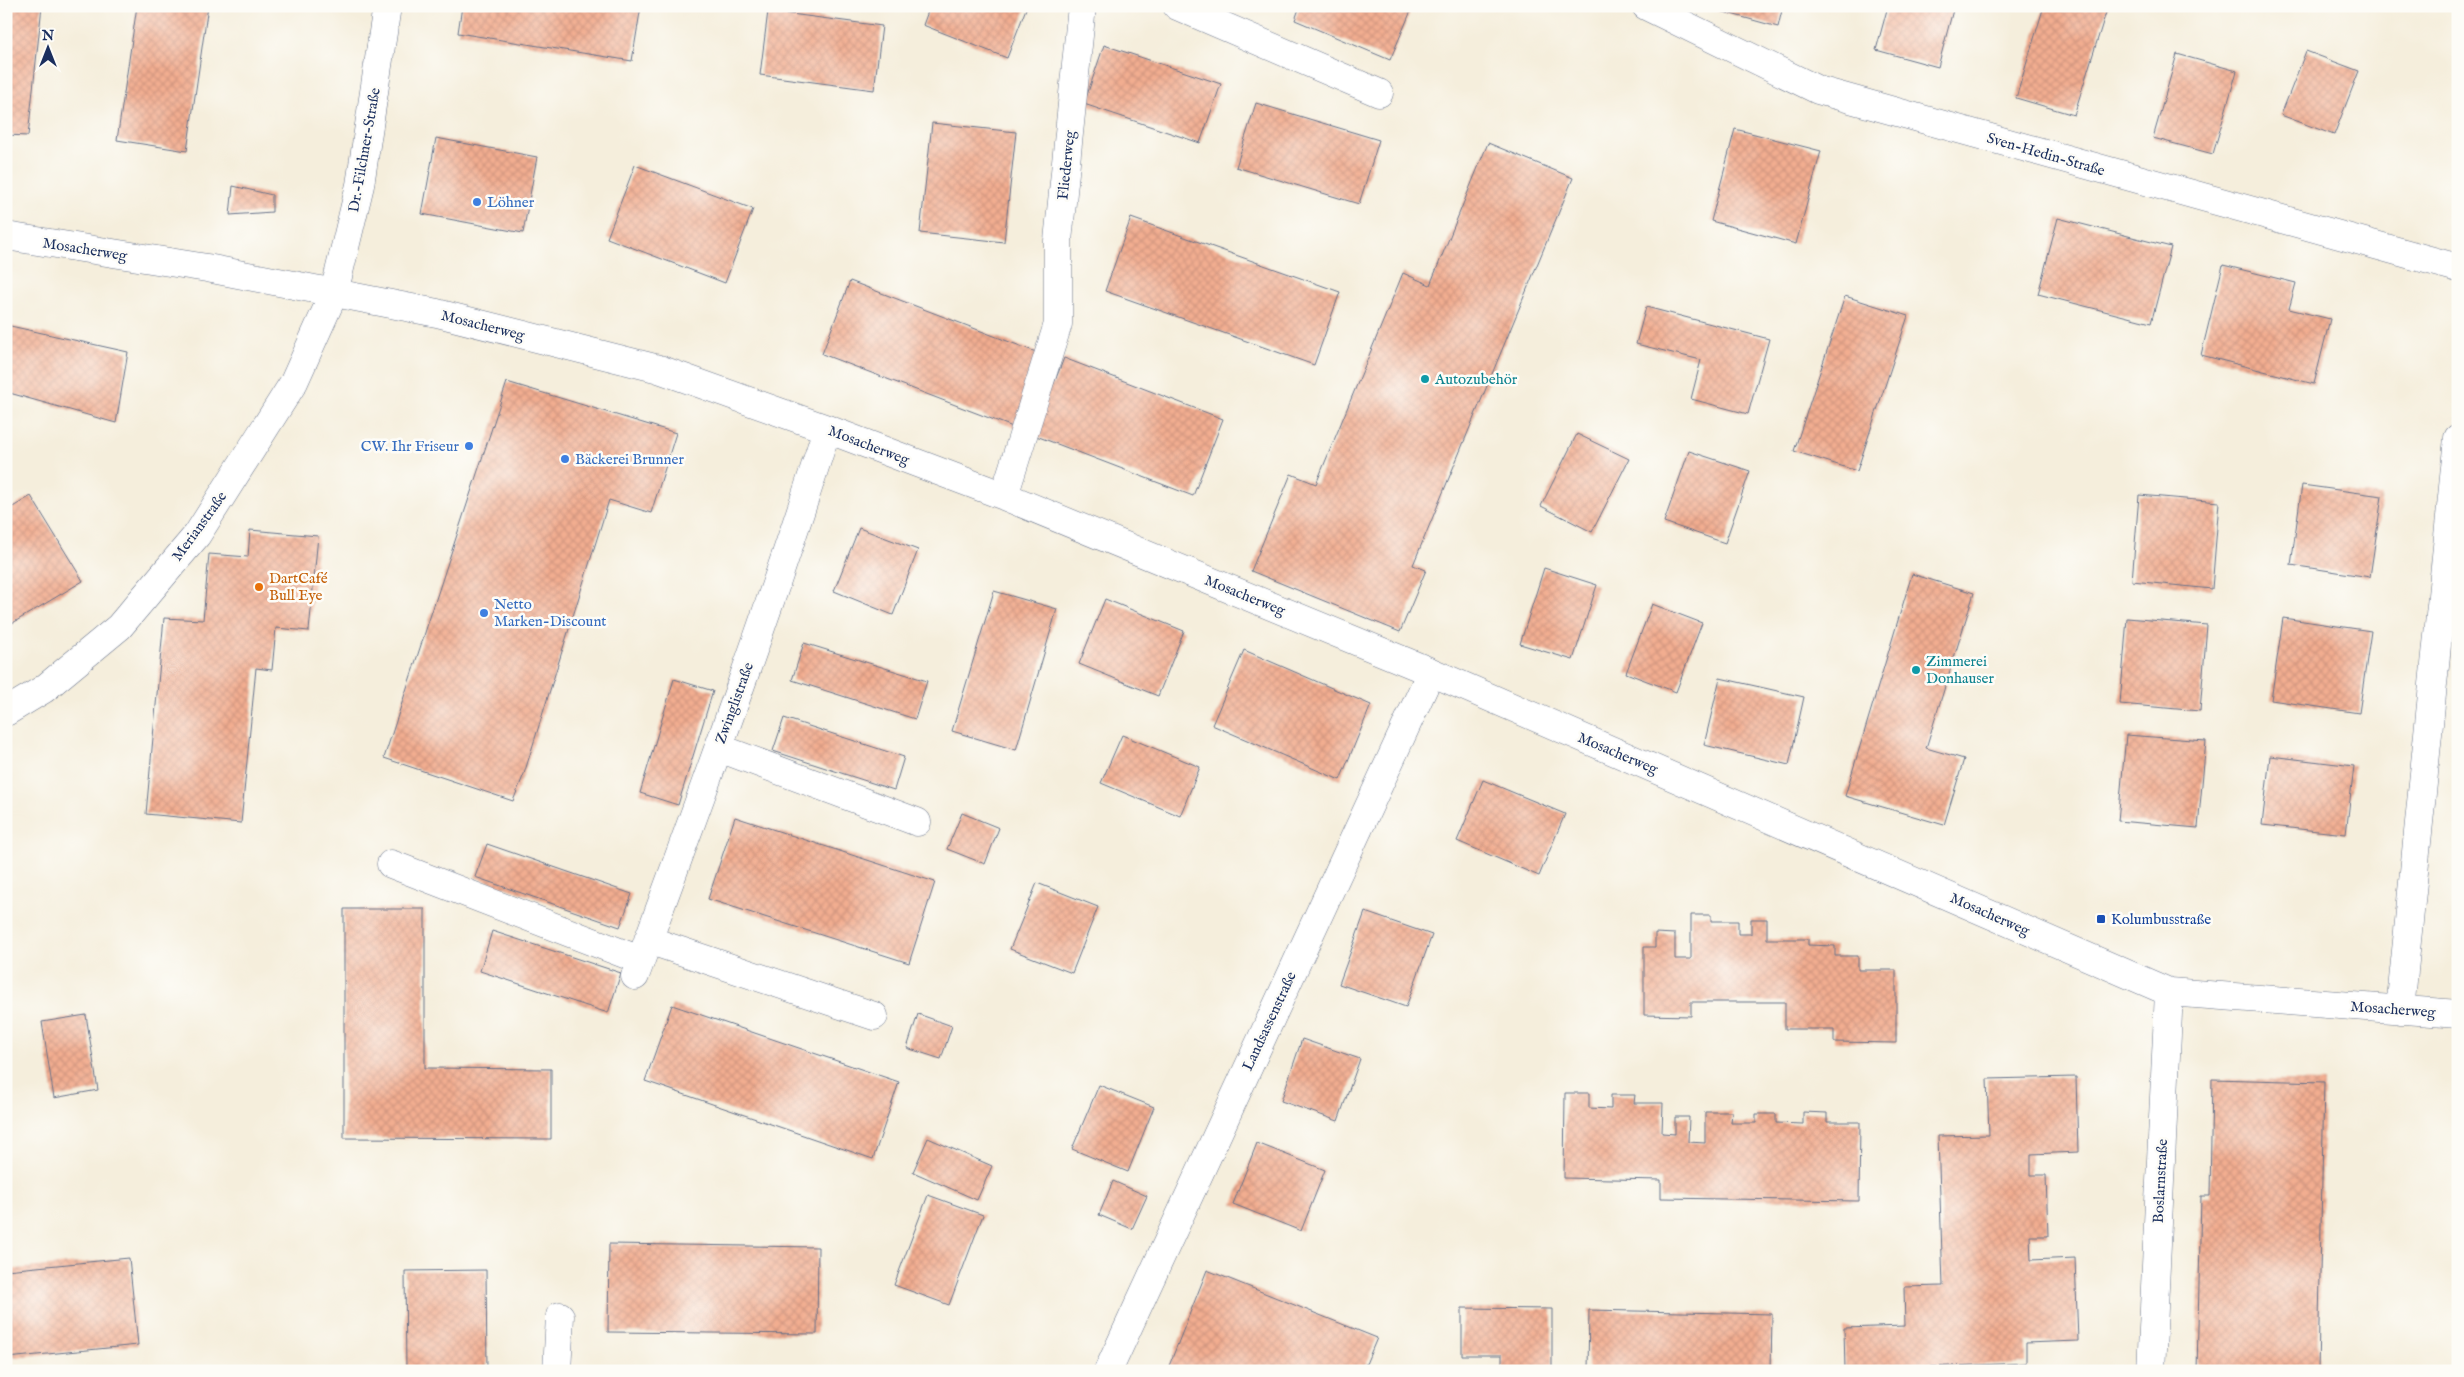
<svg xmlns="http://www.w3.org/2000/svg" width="2464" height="1377" viewBox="0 0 2464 1377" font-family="'IM FELL English',serif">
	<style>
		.building { fill: url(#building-cross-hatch) }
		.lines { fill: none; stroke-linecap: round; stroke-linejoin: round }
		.minor-casing { stroke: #67728a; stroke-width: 29 }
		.minor { stroke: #fff; stroke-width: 28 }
		.shop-dot { fill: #3f7fe0; stroke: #fdfcf7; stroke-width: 2 }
		.culture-dot { fill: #0f9aa8; stroke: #fdfcf7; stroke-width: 2 }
		.food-dot { fill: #e8710a; stroke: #fdfcf7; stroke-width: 2 }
		.transit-dot { fill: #1a4fb4; stroke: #fdfcf7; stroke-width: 2 }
		.labels { text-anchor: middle; stroke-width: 5; stroke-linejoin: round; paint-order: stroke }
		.street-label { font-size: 15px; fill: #1b2f5e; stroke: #fdfcf7 }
		.shop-label { font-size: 15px; fill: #366cbe; stroke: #fdfcf7; text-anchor: start }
		.culture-label { font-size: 15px; fill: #0d838f; stroke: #fdfcf7; text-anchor: start }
		.food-label { font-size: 15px; fill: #c56008; stroke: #fdfcf7; text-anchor: start }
		.transit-label { font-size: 15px; fill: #164399; stroke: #fdfcf7; text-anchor: start }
	</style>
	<defs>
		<pattern id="building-cross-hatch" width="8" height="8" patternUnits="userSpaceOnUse" patternTransform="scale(1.25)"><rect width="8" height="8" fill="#f2ad90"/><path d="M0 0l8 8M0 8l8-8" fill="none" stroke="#cf957f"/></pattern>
	</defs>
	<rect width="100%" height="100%" fill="#fdfcf7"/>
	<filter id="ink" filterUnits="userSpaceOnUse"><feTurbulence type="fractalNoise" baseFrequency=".02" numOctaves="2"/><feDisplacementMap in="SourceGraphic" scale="10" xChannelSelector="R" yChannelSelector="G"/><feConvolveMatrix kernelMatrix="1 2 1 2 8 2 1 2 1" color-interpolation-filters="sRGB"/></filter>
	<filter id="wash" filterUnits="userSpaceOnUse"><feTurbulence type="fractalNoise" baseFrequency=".0096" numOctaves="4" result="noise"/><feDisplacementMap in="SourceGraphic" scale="20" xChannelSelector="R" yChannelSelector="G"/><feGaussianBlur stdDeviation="1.12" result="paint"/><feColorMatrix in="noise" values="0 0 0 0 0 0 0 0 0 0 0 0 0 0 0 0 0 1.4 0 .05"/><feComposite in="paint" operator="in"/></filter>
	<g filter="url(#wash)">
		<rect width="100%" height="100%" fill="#f5eedc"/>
		<g id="blocks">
			<!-- building -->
			<path class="building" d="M6 6H42L28 136 6 135Z
				M137 6H208L187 151 117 140Z
				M462 6H641L632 61 458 33Z
				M930 6H1027L1007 58 923 25Z
				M1300 6H1413L1390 60 1295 20Z
				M1702 6H1783L1778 27Z
				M1888 6H1954L1938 67 1876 50Z
				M2044 6H2108L2074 115 2016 98Z
				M768 11 882 26 874 90 760 75Z
				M1104 45 1221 84 1200 143 1084 104Z
				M2306 51 2359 71 2334 135 2281 115Z
				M2177 54 2237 71 2213 154 2153 138Z
				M1256 103 1379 140 1359 204 1236 167Z
				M932 123 1016 132 1004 242 920 233Z
				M1735 129 1821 151 1796 244 1711 221Z
				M436 138 537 157 523 233 422 214Z
				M1488 143 1573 178 1413 565 1426 570 1400 632 1251 571 1291 474 1316 484 1403 273 1430 285Z
				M635 165 753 209 725 283 607 238Z
				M233 186 272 195V212L230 215Z
				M1131 218 1340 292 1314 365 1105 291Z
				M2058 218 2171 247 2151 323 2038 294Z
				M2223 265 2296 283 2289 309 2330 319 2314 384 2201 355Z
				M850 281 1036 352 1053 386 1064 358 1223 419 1193 496 822 354Z
				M1845 296 1908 316 1857 471 1794 451Z
				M1646 307 1769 339 1748 414 1691 399 1701 360 1636 344Z
				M6 325 128 352 116 423 6 392Z
				M507 382 676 433 651 513 609 500 524 774 513 801 384 758Z
				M1577 434 1629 459 1592 532 1541 506Z
				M1689 451 1750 471 1725 543 1664 522Z
				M2302 485 2382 496 2370 577 2291 565Z
				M2139 495 2219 502 2212 589 2132 581Z
				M31 496 83 581 6 627V511Z
				M859 528 918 550 893 615 834 591Z
				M250 530 318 536 309 631 276 628 272 670 256 668 241 823 146 814 164 618 203 620 209 554 248 557Z
				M1544 568 1597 585 1573 660 1520 644Z
				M1912 574 1974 593 1926 748 1964 759 1944 825 1845 796Z
				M994 591 1057 609 1016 750 952 731Z
				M1105 599 1184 631 1158 696 1079 664Z
				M1652 604 1702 623 1676 692 1626 673Z
				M2127 618 2207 625 2200 711 2120 704Z
				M2283 618 2371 631 2359 713 2271 700Z
				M804 643 927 681 915 719 792 680Z
				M1244 650 1371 705 1340 780 1212 725Z
				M1720 678 1804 697 1789 765 1704 745Z
				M674 679 713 691 678 805 640 793Z
				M784 718 904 757 894 790 773 751Z
				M1122 735 1200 767 1180 816 1101 783Z
				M2126 735 2206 741 2198 828 2118 821Z
				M2270 756 2354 766 2346 834 2262 825Z
				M1483 780 1565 814 1539 876 1457 841Z
				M962 813 999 828 985 864 947 849Z
				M735 817 935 882 909 963 708 899Z
				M487 844 632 894 620 927 475 877Z
				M1037 883 1098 907 1072 973 1010 949Z
				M344 909H425V1068L551 1069V1139L344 1138Z
				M1365 912 1432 935 1406 1007 1339 984Z
				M1691 915H1711V921H1738V934H1751V919H1767V939H1808V945L1835 946V956H1858V970H1896V1043L1834 1042V1029H1785V1002H1691V1016L1644 1015V947H1655V933L1675 934V959H1691Z
				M492 931 621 973 608 1013 480 971Z
				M672 1005 899 1082 873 1159 645 1081Z
				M918 1014 952 1026 941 1059 907 1048Z
				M86 1015 98 1090 54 1098 42 1022Z
				M1302 1039 1360 1059 1338 1121 1281 1101Z
				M2076 1077 2078 1152 2031 1154V1175H2046L2048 1236H2030L2031 1260 2075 1258 2078 1341 2026 1343V1363L1927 1367 1928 1371H1845L1844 1328 1905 1326 1904 1287 1943 1286 1938 1136 1989 1135 1987 1079Z
				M2212 1079 2324 1082 2318 1371H2197L2201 1196H2210Z
				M1099 1085 1154 1107 1128 1172 1072 1149Z
				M1565 1093H1589V1108L1611 1109V1095H1635L1634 1103H1663L1662 1133 1675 1134V1117H1689L1688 1142 1705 1143V1112H1732L1731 1123H1756V1114H1776V1123L1803 1124V1112L1827 1113V1122H1860L1859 1201 1661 1198V1180L1564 1178Z
				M928 1138 992 1166 977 1200 913 1172Z
				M1257 1143 1325 1170 1301 1231 1233 1204Z
				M1113 1181 1147 1196 1132 1229 1099 1215Z
				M928 1195 983 1215 949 1305 894 1285Z
				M609 1244 818 1247 817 1334 608 1332Z
				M129 1258 138 1345 7 1358 6 1270Z
				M486 1270 487 1371H406L405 1271Z
				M1207 1270 1377 1338 1363 1371H1167Z
				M1462 1308 1552 1309V1371H1502V1355H1462Z
				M1589 1310 1772 1314 1771 1371H1588Z"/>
		</g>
	</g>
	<g filter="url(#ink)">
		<use href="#blocks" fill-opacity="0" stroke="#67728a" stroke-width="1"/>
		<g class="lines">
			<!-- minor casing -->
			<g class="minor-casing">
				<path id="minor" d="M1177 6 1379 93
					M1646 6 1818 90 2458 268
					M6 236 207 268 437 313 659 369 827 429 1004 496 1431 672 2169 992 2458 1014
					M1004 496 1058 324V241L1082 6
					M6 712 44 689 119 627 197 535 294 382 334 293 360 185 387 6
					M719 748 917 822
					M391 864 640 960
					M648 940 874 1016
					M635 976C702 794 769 613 827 429
					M2400 1010 2458 438
					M557 1371 560 1316
					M1108 1371 1431 672
					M2151 1371 2169 992"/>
			</g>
			<!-- minor -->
			<use href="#minor" class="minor"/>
		</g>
	</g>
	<!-- markers -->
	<g class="shop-dot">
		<circle cx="477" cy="202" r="5"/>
		<circle cx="469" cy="446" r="5"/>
		<circle cx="565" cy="459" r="5"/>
		<circle cx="484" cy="613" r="5"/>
	</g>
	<g class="culture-dot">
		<circle cx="1425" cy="379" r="5"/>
		<circle cx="1916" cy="670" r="5"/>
	</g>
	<circle class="food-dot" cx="259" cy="587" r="5"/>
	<rect class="transit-dot" x="2096" y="914" width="10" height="10" rx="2.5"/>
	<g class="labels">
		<!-- street labels -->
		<g class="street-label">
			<text transform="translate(364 150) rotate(-80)" y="5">Dr.-Filchner-Straße</text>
			<text transform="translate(2046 154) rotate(16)" y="5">Sven-Hedin-Straße</text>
			<text transform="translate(1066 165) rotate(-84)" y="5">Fliederweg</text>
			<text transform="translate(85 249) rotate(9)" y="5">Mosacherweg</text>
			<text transform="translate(483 325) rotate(14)" y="5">Mosacherweg</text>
			<text transform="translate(869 445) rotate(21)" y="5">Mosacherweg</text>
			<text transform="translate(199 526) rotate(-54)" y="5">Merianstraße</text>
			<text transform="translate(1245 595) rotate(22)" y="5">Mosacherweg</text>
			<text transform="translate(734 703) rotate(-70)" y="5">Zwinglistraße</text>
			<text transform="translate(1618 753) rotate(23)" y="5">Mosacherweg</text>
			<text transform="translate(1990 914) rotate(24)" y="5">Mosacherweg</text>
			<text transform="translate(2393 1009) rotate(4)" y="5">Mosacherweg</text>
			<text transform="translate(1269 1021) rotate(-65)" y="5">Landsassenstraße</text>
			<text transform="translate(2160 1181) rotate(-87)" y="5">Boslarnstraße</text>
		</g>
		<!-- shop labels -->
		<g class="shop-label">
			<text x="487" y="207">Löhner</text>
			<text x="459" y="451" text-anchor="end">CW. Ihr Friseur</text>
			<text x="575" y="464">Bäckerei Brunner</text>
			<text x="494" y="609">Netto<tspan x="494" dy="17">Marken-Discount</tspan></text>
		</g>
		<!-- culture labels -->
		<g class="culture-label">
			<text x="1435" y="384">Autozubehör</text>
			<text x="1926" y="666">Zimmerei<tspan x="1926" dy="17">Donhauser</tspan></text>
		</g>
		<!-- food labels -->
		<g class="food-label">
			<text x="269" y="583">DartCafé<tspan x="269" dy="17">Bull Eye</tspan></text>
		</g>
		<!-- transit labels -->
		<g class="transit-label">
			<text x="2111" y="924">Kolumbusstraße</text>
		</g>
	</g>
	<!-- margin -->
	<rect width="2464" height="1377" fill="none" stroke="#fdfcf7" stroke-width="25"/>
	<!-- north arrow -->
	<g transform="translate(48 48)" stroke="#fdfcf7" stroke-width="4" paint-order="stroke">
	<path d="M0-4L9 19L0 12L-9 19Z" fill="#1b2f5e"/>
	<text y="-8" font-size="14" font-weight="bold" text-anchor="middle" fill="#1b2f5e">N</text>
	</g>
</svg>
